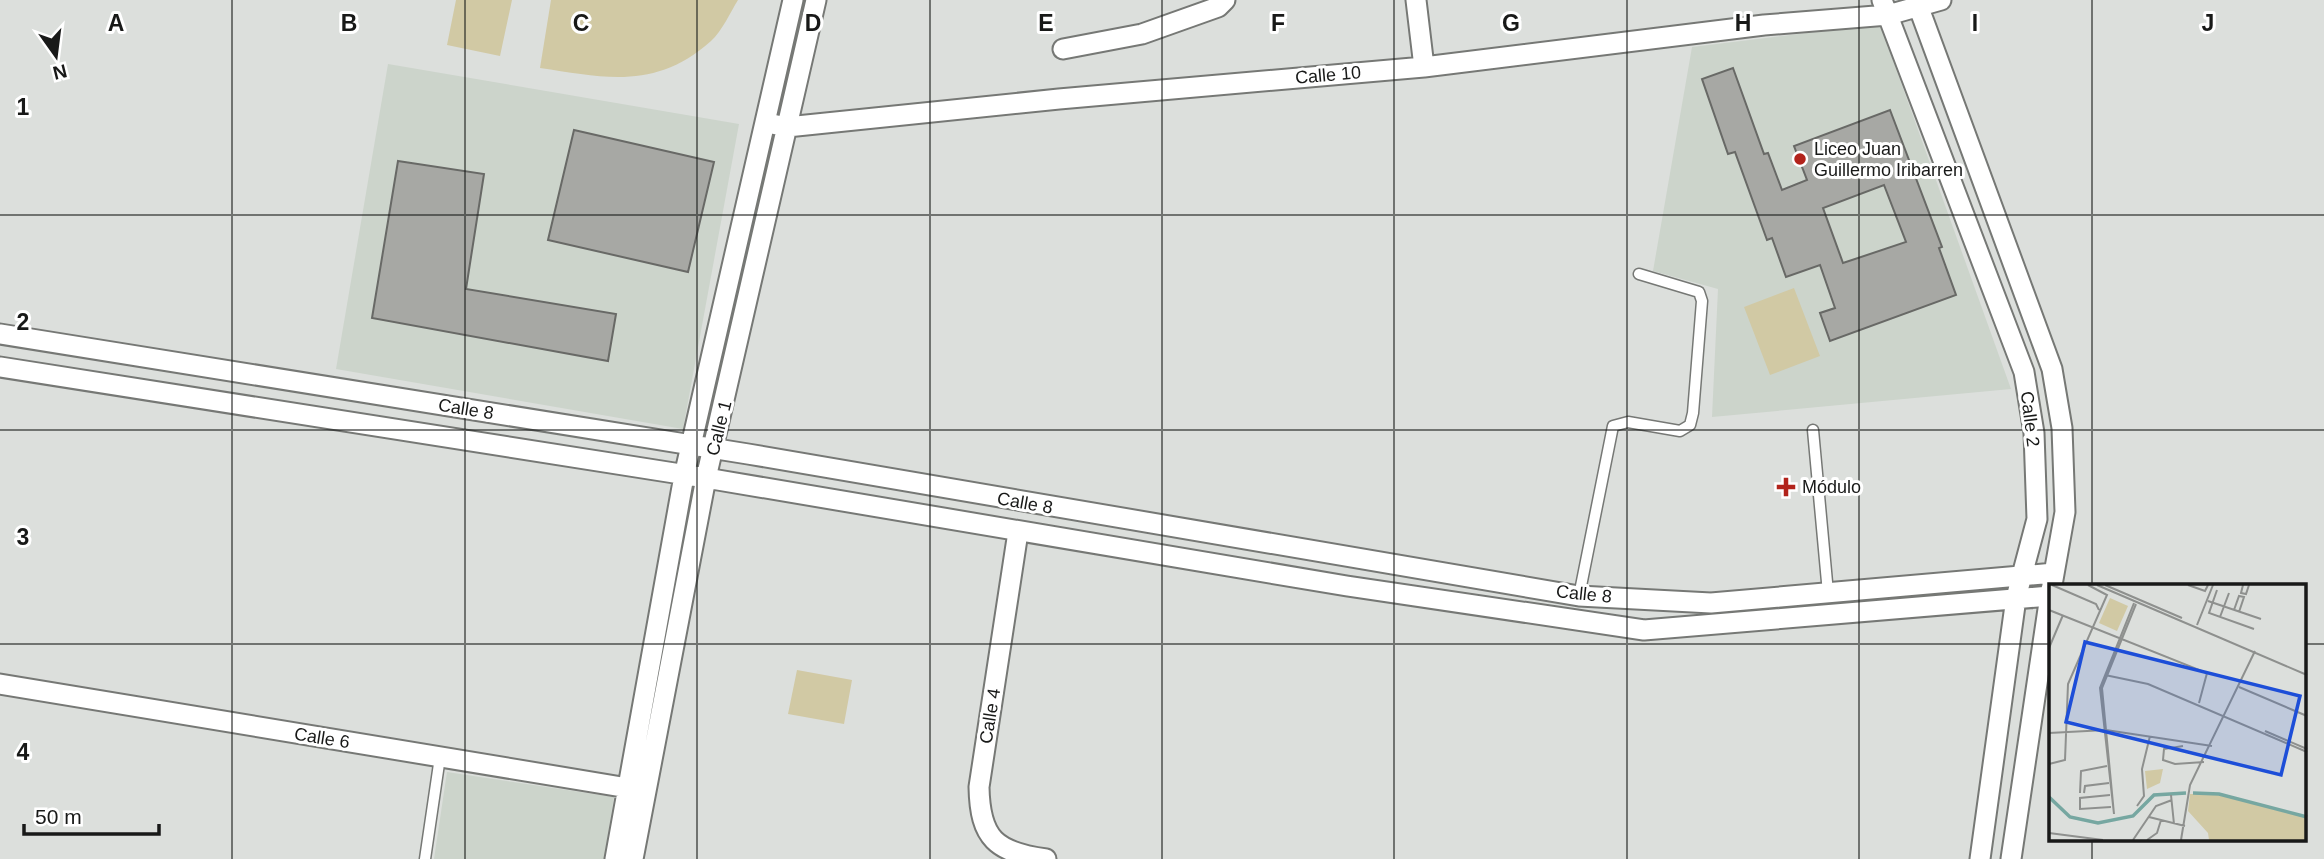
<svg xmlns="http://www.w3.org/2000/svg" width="2324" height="859" viewBox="0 0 2324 859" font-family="Helvetica,sans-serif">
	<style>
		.built { fill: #ccd4cb }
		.green { fill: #d1c9a4 }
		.building { fill: #a7a8a4; stroke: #686966; stroke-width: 2; fill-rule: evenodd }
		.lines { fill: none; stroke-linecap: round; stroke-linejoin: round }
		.lane-casing { stroke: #767875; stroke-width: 13 }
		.street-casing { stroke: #767875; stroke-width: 23 }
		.lane { stroke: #fff; stroke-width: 10 }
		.street { stroke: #fff; stroke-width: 19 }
		.grid { fill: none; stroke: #181918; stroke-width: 2; stroke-opacity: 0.55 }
		.poi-dot { fill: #b2231b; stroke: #fff; stroke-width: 2.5 }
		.labels { text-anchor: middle; stroke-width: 6; stroke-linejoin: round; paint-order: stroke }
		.street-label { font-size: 18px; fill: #181918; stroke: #fff }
		.poi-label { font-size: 18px; fill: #181918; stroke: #fff; text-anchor: start }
		.inset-river { fill: none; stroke: #76a7a1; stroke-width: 3.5 }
		.inset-road { fill: none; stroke: #8e908e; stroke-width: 2 }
		.view { fill: #1d4ed8; fill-opacity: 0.15; stroke: #1d4ed8; stroke-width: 3.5 }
		.inset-edge { fill: none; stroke: #181918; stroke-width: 3.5 }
		.grid-label { font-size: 23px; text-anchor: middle; font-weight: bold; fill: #181918; stroke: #fff; stroke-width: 6; stroke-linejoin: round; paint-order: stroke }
	</style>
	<rect width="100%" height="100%" fill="#dcdfdc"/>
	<!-- built -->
	<path class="built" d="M1880 24 2011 389 1712 417 1718 289 1653 271 1692 47Z
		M388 64 739 124 683 429 336 369Z
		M447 772 614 797 604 859H434Z"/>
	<!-- green -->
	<path class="green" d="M456 0H512L500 56 447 45Z
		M551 0H738C730 13 722 31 711 41 656 90 606 78 540 68Z
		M1794 288 1820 356 1770 375 1744 307Z
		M797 670 852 680 844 724 788 714Z"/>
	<!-- building -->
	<path class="building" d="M1733 68 1764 154 1768 153 1782 190 1807 180 1794 146 1890 110 1942 247 1939 248 1956 295 1830 341 1820 313 1835 308 1820 265 1786 277 1772 238 1767 240 1735 152 1728 154 1702 79ZM1884 185 1906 242 1843 263 1823 208Z
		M574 130 714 162 688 272 548 240Z
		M398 161 484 174 466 289 616 314 608 361 372 318Z"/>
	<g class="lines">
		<!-- lane casing -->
		<g class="lane-casing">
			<path id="lane" d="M1813 430 1828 593
				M1579 596 1613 426 1628 422 1680 431 1690 425 1693 413 1702 301 1699 292 1639 274
				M425 859 440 757"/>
		</g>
		<!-- street casing -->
		<g class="street-casing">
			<path id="street" d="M1416 0 1424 67
				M1882 0 2024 372 2034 433 2037 519 2016 598 1980 859
				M1916 0 2052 369 2062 428 2065 512 2052 585
				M1063 49 1142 34 1218 7 1225 0
				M767 123 787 127 1059 99 1424 67 1764 25 1888 15 1941 0
				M0 334 748 454 1579 596 1711 603 2054 573
				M0 367 706 478 1347 586 1644 630 2050 596
				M1018 532 979 787C980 839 996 852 1046 859
				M0 684 640 790
				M615 859 684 476 793 0
				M633 859 706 478 816 0
				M2011 859 2051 589"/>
		</g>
		<!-- lane -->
		<use href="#lane" class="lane"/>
		<!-- street -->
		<use href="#street" class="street"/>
	</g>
	<!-- grid -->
	<path class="grid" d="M232 0V859M465 0V859M697 0V859M930 0V859M1162 0V859M1394 0V859M1627 0V859M1859 0V859M2092 0V586M0 215H2324M0 430H2324M0 644H2051M2305 644H2324M2092 840V859"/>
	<!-- markers -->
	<g class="poi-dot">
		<circle cx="1800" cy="159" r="7"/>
		<path d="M1782.5 476.5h7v7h7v7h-7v7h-7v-7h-7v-7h7z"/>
	</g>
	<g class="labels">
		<!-- street labels -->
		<g class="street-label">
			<text transform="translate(1328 75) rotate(-5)" y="6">Calle 10</text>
			<text transform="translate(466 409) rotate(9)" y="6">Calle 8</text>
			<text transform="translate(2030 419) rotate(83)" y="6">Calle 2</text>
			<text transform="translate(719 428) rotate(-76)" y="6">Calle 1</text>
			<text transform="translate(1025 503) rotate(10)" y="6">Calle 8</text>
			<text transform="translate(1584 594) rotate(6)" y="6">Calle 8</text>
			<text transform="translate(990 716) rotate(-81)" y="6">Calle 4</text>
			<text transform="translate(322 738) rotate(9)" y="6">Calle 6</text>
		</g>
		<!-- poi labels -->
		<g class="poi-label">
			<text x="1814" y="155">Liceo Juan<tspan x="1814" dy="21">Guillermo Iribarren</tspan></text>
			<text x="1802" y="493">Módulo</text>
		</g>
	</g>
	<!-- overview -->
	<g transform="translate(2049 584)">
		<rect width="257" height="257" fill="#dcdfdc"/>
		<path d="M61 14 79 22 68 47 50 39ZM114 185 111 199 98 205 96 187ZM141 210H170L257 233V256H160L159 249 139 227Z" fill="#d1c9a4"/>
		<path class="inset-river" d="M144 209 170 210 258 233M0 213 21 233 49 239 84 232 105 211 137 209"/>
		<path class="inset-road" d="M3 1 47 20 50 26M48 1 258 91M56 1 133 34M139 1 156 7 159 1M194 1 192 9 197 10 200 1M168 6 160 29 205 45M159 17 212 35M85 19 51 104 65 230 53 104 87 20M0 26 158 89 150 119M185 26 190 12 195 13 190 28M171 33 180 9M148 41 164 1M0 64 14 31M56 91 99 100 258 168M190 103 258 132M216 147 258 165M0 149 57 146 163 162M134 162 115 165 114 176 126 180 155 178M0 180 16 176 19 100 58 11 39 1M31 209 32 187 58 182M35 209 36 202 60 199M61 211 31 214V225L62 223M122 211 125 240M88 222 95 212 93 185 101 152M100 233 136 242M0 249 54 256M84 256 107 222 123 216M98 256 108 249 112 236M132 256 141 201 206 67"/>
		<path class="view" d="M36 58 251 112 232 191 17 138Z"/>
		<rect width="257" height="257" class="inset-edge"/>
	</g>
	<g class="grid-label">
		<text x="116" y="31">A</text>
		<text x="349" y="31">B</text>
		<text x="581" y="31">C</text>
		<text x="813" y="31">D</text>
		<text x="1046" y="31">E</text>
		<text x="1278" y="31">F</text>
		<text x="1511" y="31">G</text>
		<text x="1743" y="31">H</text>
		<text x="1975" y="31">I</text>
		<text x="2208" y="31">J</text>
		<text x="23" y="115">1</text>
		<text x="23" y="330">2</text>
		<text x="23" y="545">3</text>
		<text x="23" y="760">4</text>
	</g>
	<!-- north arrow -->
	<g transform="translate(56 56) rotate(166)" stroke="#ffffff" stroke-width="5" paint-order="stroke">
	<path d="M0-5L12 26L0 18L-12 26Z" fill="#181918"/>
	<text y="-10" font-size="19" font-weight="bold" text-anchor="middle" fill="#181918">N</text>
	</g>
	<!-- scale -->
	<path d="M24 824v10h135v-10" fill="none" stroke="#181918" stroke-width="3.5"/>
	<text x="35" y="824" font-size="21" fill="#181918" stroke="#ffffff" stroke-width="5" paint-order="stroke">50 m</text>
</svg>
